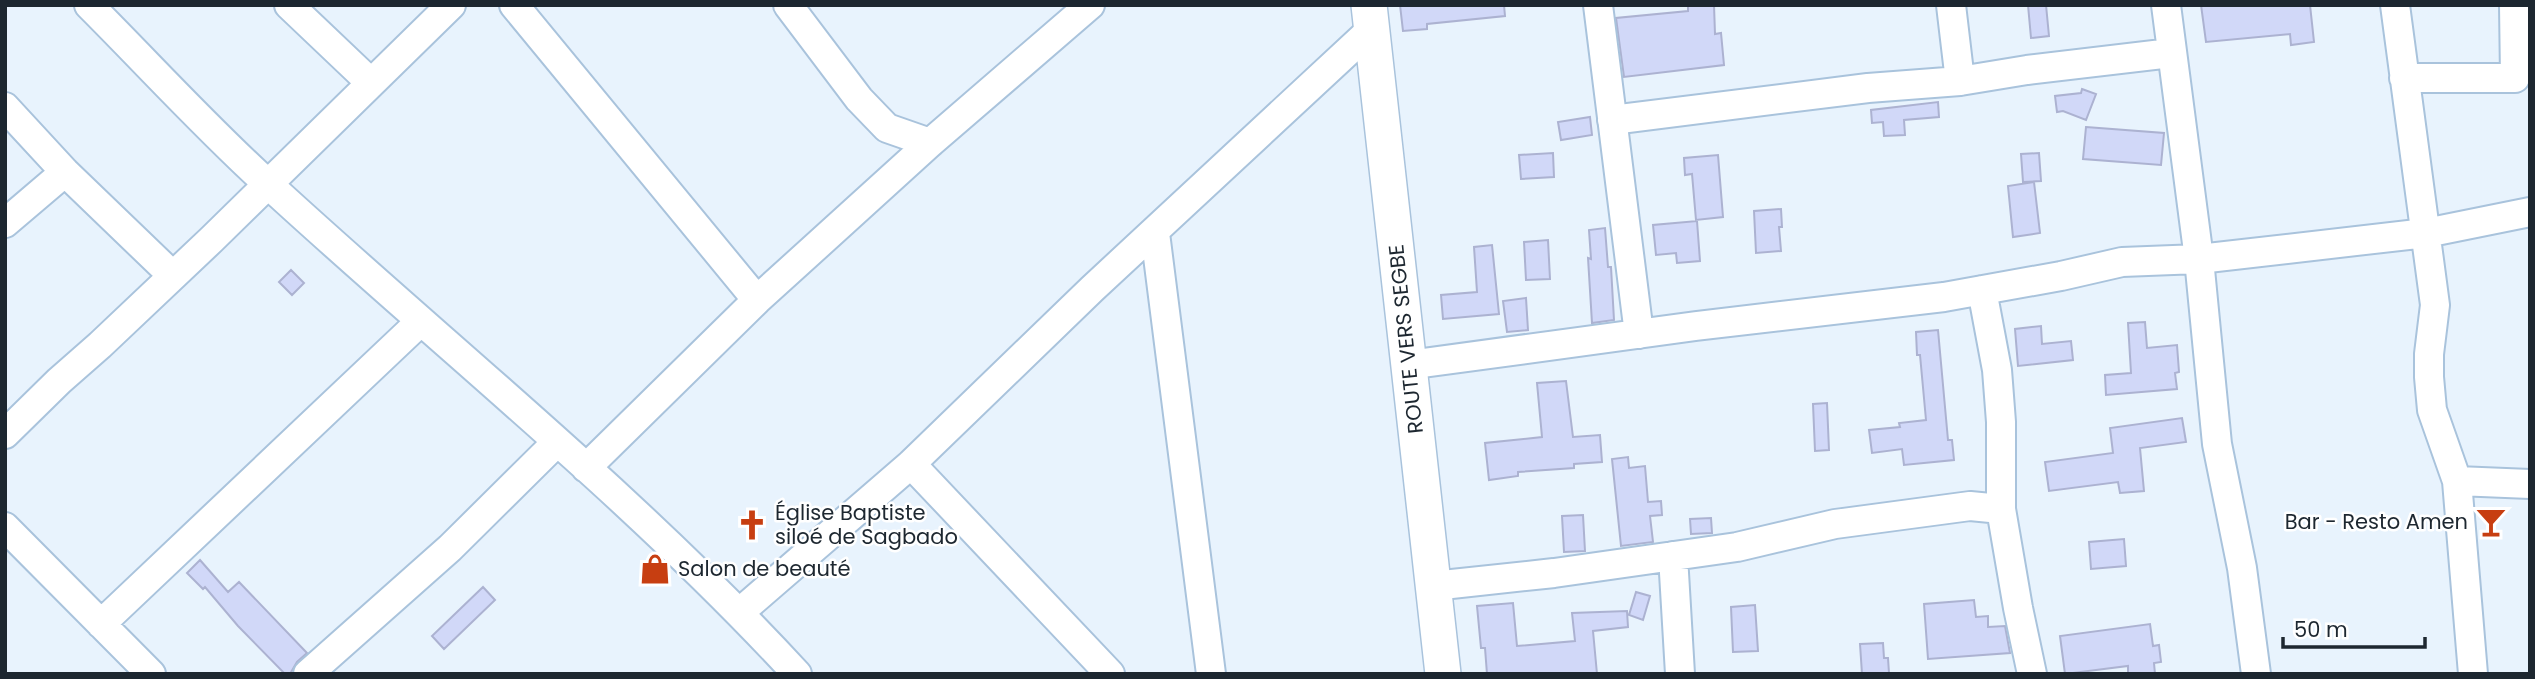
<svg xmlns="http://www.w3.org/2000/svg" width="2535" height="679" viewBox="0 0 2535 679" font-family="Poppins,sans-serif">
	<style>
		.building { fill: #d1d8f8; stroke: #acb2d1; stroke-width: 2 }
		.lines { fill: none; stroke-linecap: round; stroke-linejoin: round }
		.minor-casing { stroke: #a9c3dc; stroke-width: 32 }
		.major-casing { stroke: #a9c3dc; stroke-width: 38 }
		.minor { stroke: #fff; stroke-width: 28 }
		.major { stroke: #fff; stroke-width: 35 }
		.labels { text-anchor: middle; stroke-width: 5; stroke-linejoin: round; paint-order: stroke }
		.street-label { font-size: 21px; fill: #1d2730; stroke: #fff }
		.poi-label { font-size: 21px; fill: #1d2730; stroke: #fff; text-anchor: start }
	</style>
	<rect width="100%" height="100%" fill="#e8f3fd"/>
	<!-- building -->
	<path class="building" d="M1400 5H1504L1505 16 1427 24V29L1403 31Z
		M1688 5H1714L1715 34 1721 33 1724 65 1624 77 1616 18 1688 11Z
		M2028 5H2046L2049 36 2031 38Z
		M2201 5H2310L2314 42 2291 45 2290 34 2206 42Z
		M2082 89 2096 94 2086 120 2063 111 2057 112 2055 96 2081 93Z
		M1938 102 1939 117 1904 120 1905 135 1884 136 1883 122 1872 123 1871 110Z
		M1590 117 1592 135 1561 140 1558 122Z
		M2086 127 2164 133 2161 165 2083 159Z
		M1553 153 1554 177 1521 179 1519 155Z
		M2039 153 2041 181 2023 182 2021 154Z
		M1718 155 1723 217 1696 220 1692 174 1685 175 1684 158Z
		M2034 182 2040 233 2013 237 2008 186Z
		M1781 209 1782 227H1779L1781 251 1756 253 1754 211Z
		M1697 221 1700 261 1677 263 1676 253 1656 255 1653 225Z
		M1605 228 1608 267H1611L1614 320 1592 323 1588 258 1591 259 1589 230Z
		M1548 240 1550 279 1526 280 1524 242Z
		M1492 245 1499 314 1443 319 1441 295 1477 292 1474 247Z
		M291 270 304 283 292 295 279 282Z
		M1526 298 1528 330 1507 332 1503 301Z
		M2145 322 2147 348 2177 345 2179 372 2175 373 2177 389 2106 395 2105 375 2131 373 2128 323Z
		M2041 326 2042 344 2071 341 2073 360 2018 366 2015 329Z
		M1938 330 1948 440H1952L1954 460 1904 465 1902 449 1872 453 1869 430 1900 427 1899 423 1926 420 1920 355H1917L1916 332Z
		M1566 381 1573 437 1600 435 1602 462 1574 464V468L1518 472V476L1489 480 1485 443 1542 437 1537 383Z
		M1827 403 1829 450 1815 451 1813 404Z
		M2182 418 2186 442 2140 448 2144 491 2120 493 2118 482 2049 491 2045 462 2113 453 2110 428Z
		M1628 457 1629 468 1645 466 1648 502 1661 501 1662 515 1650 516 1653 542 1621 546 1612 459Z
		M1583 515 1585 551 1564 552 1562 516Z
		M1711 518 1712 533 1691 534 1690 519Z
		M2124 539 2126 566 2091 569 2089 542Z
		M200 560 228 592 239 582 307 653 297 662 290 674H285L238 626 205 587 203 589 187 573Z
		M483 587 495 600 444 649 432 636Z
		M1636 592 1650 596 1643 620 1629 615Z
		M1974 600 1976 617 1988 616V627L2005 626 2010 653 1928 659 1924 604Z
		M1513 603 1517 646 1575 641 1572 613 1627 611 1628 627 1593 631 1597 674H1487L1485 648H1481L1477 606Z
		M1755 605 1758 651 1733 652 1731 607Z
		M2150 624 2153 646 2159 645 2161 662 2154 663 2155 674H2128V666L2065 674 2060 636Z
		M1883 643 1884 658H1888L1889 673 1862 674 1860 644Z"/>
	<g class="lines">
		<!-- minor casing -->
		<g class="minor-casing">
			<path id="minor" d="M89 5C149 65 206 128 269 185 445 347 634 497 797 674
				M289 5 370 82
				M514 5 757 300
				M788 5 859 99 887 128 930 143
				M1598 5 1639 334
				M1951 5 1960 81
				M2166 5 2199 259 2217 444 2242 568 2256 674
				M2395 5 2435 305 2429 354V377L2432 410 2457 481 2473 674
				M2404 78H2515L2514 5
				M5 107 65 172 172 275
				M1612 120 1868 88 1960 81 2027 70 2171 53
				M5 223 65 172
				M1155 233 1211 674
				M1982 290 1997 370 2001 422V509L2018 608 2032 674
				M1408 365 1696 326 1944 297 2061 276 2122 262 2199 259 2426 233 2530 212
				M5 434 59 381 100 345 212 239 451 5
				M911 464 1110 674
				M586 468 757 300 930 143 1090 5
				M2457 481 2530 484
				M5 527 151 674
				M1673 556 1680 674
				M1433 586 1554 573 1737 547 1835 524 1970 506 2001 509
				M740 612 911 464 1092 289 1372 29
				M101 624 421 321
				M308 674 450 548 557 442"/>
		</g>
		<!-- major casing -->
		<g class="major-casing">
			<path id="major" d="M1369 5 1443 674"/>
		</g>
		<!-- minor -->
		<use href="#minor" class="minor"/>
		<!-- major -->
		<use href="#major" class="major"/>
	</g>
	<!-- icons -->
	<defs>
		<g id="bar-bare" transform="scale(2.415)"><path d="M-6-5H6L.8 .8V4.5H3.5V6h-7V4.5H-.8V.8Z" fill="#c73e11" stroke="#fff" stroke-width="2.5" paint-order="stroke"/></g>
		<g id="church-bare" transform="scale(2.415)"><path d="M-1.2-6h2.4v3.5h3.3v2.4h-3.3V6h-2.4V-.1h-3.3v-2.4h3.3Z" fill="#c73e11" stroke="#fff" stroke-width="2.5" paint-order="stroke"/></g>
		<g id="shop-bare" transform="scale(2.415)"><path d="M-5-2.5h2.3a2.7 3.5 0 0 1 5.4 0H5L5.5 6h-11ZM-1.5-2.5h3a1.5 2.3 0 0 0-3 0Z" fill="#c73e11" stroke="#fff" stroke-width="2.5" paint-order="stroke"/></g>
	</defs>
	<g fill-rule="evenodd">
		<use href="#bar-bare" x="2491" y="522"/>
		<use href="#church-bare" x="752" y="525"/>
		<use href="#shop-bare" x="655" y="569"/>
	</g>
	<g class="labels">
		<!-- street labels -->
		<g class="street-label">
			<text transform="translate(1406 339) rotate(-96)" y="7">ROUTE VERS SEGBE</text>
		</g>
		<!-- poi labels -->
		<g class="poi-label">
			<text x="775" y="520">Église Baptiste<tspan x="775" dy="24">siloé de Sagbado</tspan></text>
			<text x="2468" y="529" text-anchor="end">Bar - Resto Amen</text>
			<text x="678" y="576">Salon de beauté</text>
		</g>
	</g>
	<!-- border -->
	<rect width="2535" height="679" fill="none" stroke="#1d2730" stroke-width="14"/>
	<!-- scale -->
	<path d="M2283 637v10h142v-10" fill="none" stroke="#1d2730" stroke-width="3.5"/>
	<text x="2294" y="637" font-size="21" fill="#1d2730" stroke="#ffffff" stroke-width="5" paint-order="stroke">50 m</text>
</svg>
